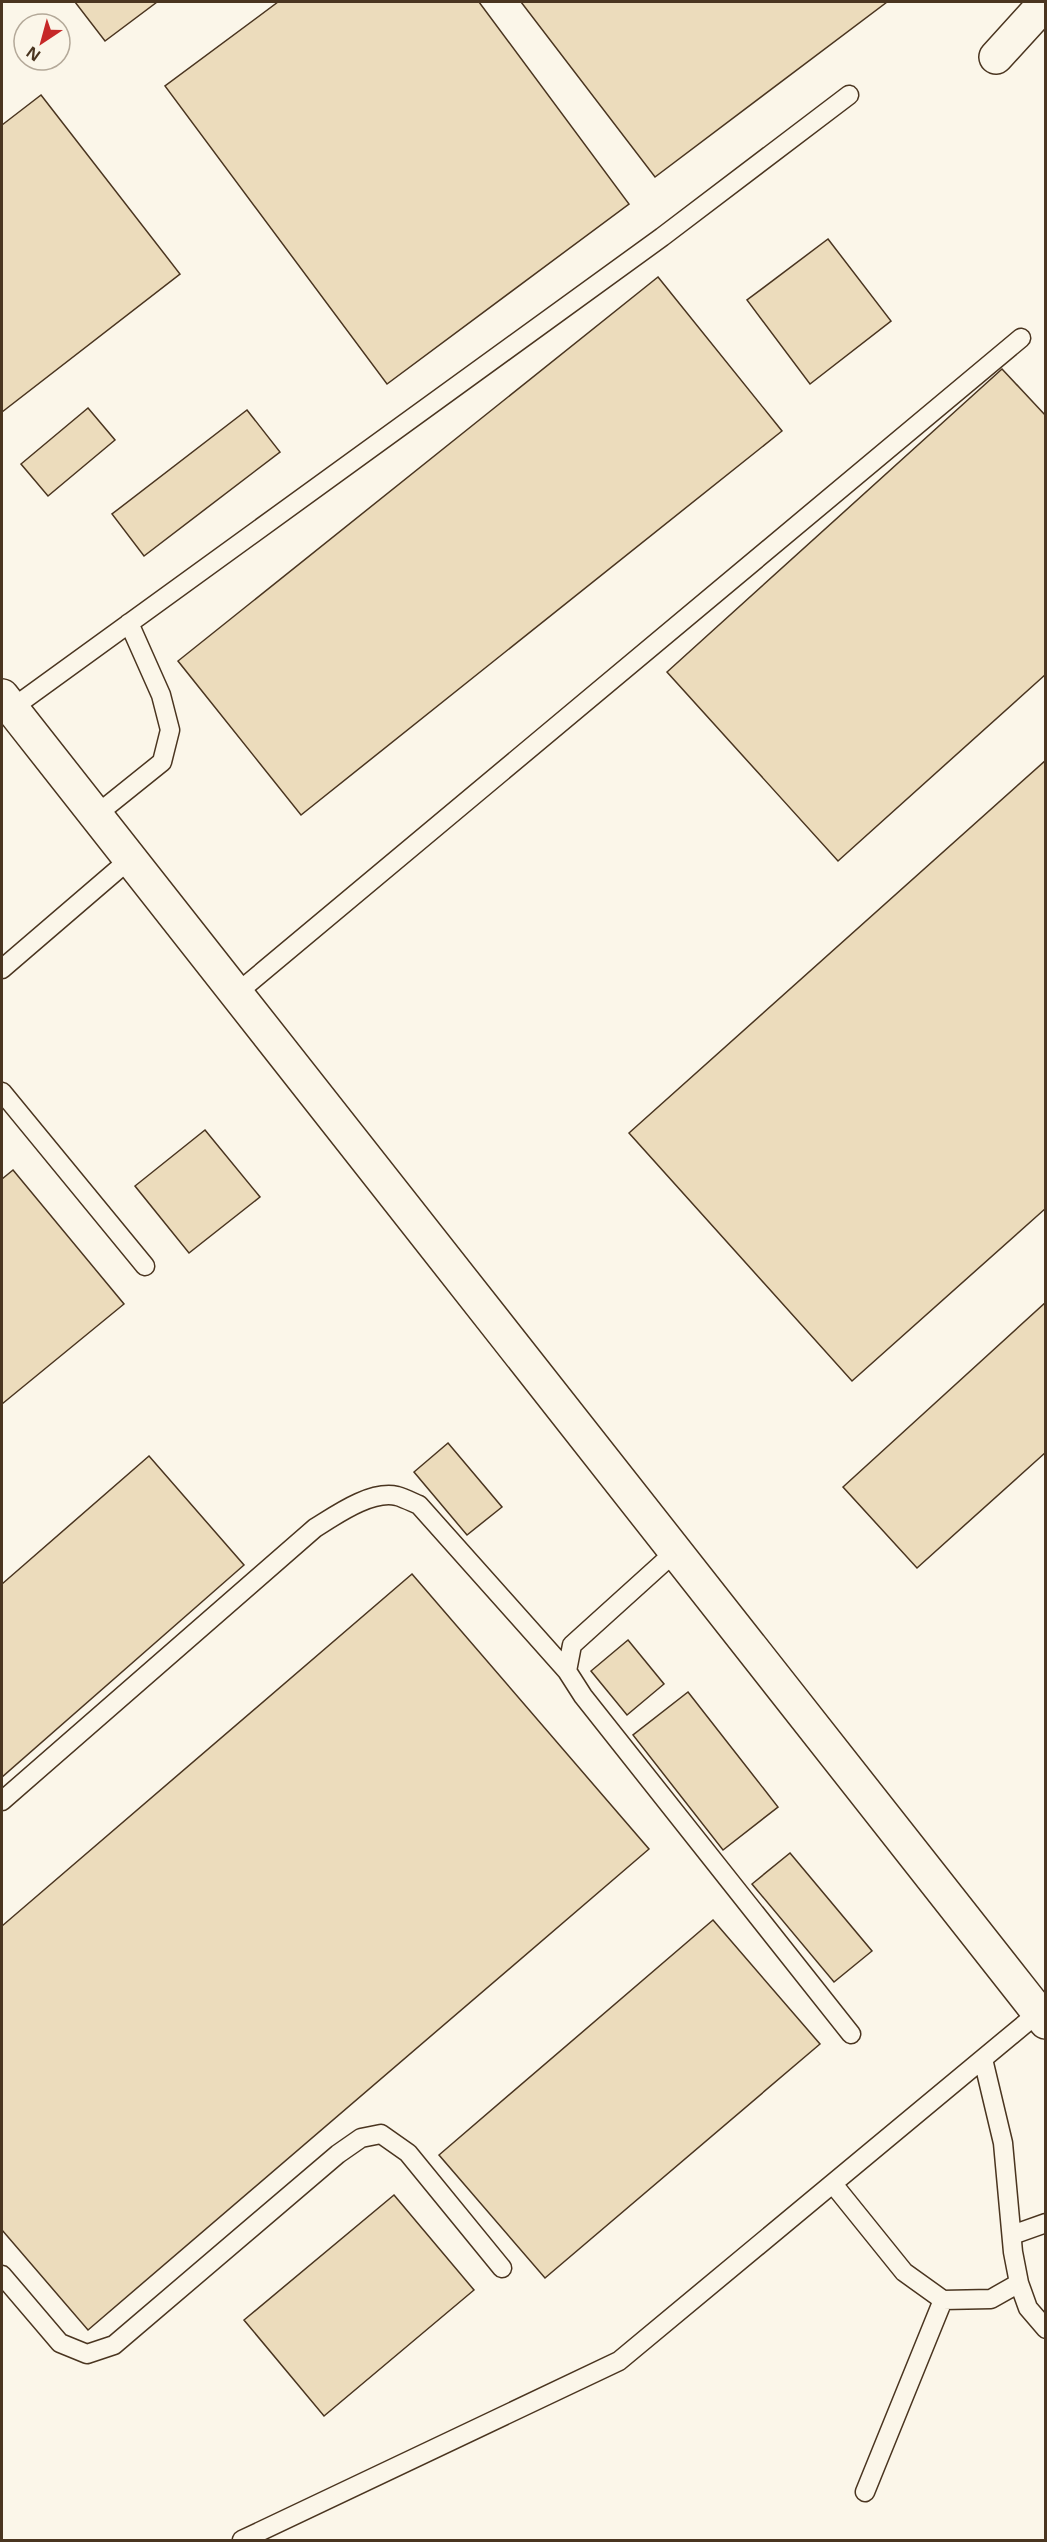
<svg xmlns="http://www.w3.org/2000/svg" width="1047" height="2542" viewBox="0 0 1047 2542" font-family="'Noto Sans',sans-serif">
	<style>
		.building { fill: #ecdcbc; stroke: #4a3520; stroke-width: 1.5 }
		.lines { fill: none; stroke-linecap: round; stroke-linejoin: round }
		.lane-casing { stroke: #4a3520; stroke-width: 21 }
		.street-casing { stroke: #4a3520; stroke-width: 36 }
		.secondary-casing { stroke: #4a3520; stroke-width: 36 }
		.lane { stroke: #fbf6e9; stroke-width: 18 }
		.street { stroke: #fbf6e9; stroke-width: 33 }
		.secondary { stroke: #fbf6e9; stroke-width: 33 }
	</style>
	<rect width="100%" height="100%" fill="#fbf6e9"/>
	<!-- building -->
	<path class="building" d="M75 2H157L105 41Z
		M278 2H479L629 204 387 384 165 86Z
		M521 2H887L655 177Z
		M41 95 180 274 2 412V125Z
		M828 239 891 321 810 384 747 300Z
		M658 277 782 431 301 815 178 661Z
		M1002 369 1046 416V674L838 861 667 672Z
		M88 408 115 440 48 496 21 464Z
		M247 410 280 452 144 556 112 514Z
		M1046 760V1208L852 1381 629 1133Z
		M205 1130 260 1197 189 1253 135 1186Z
		M13 1170 124 1304 2 1404V1179Z
		M1046 1302V1452L917 1568 843 1487Z
		M448 1443 502 1507 467 1535 414 1472Z
		M149 1456 244 1565 2 1777V1584Z
		M412 1574 649 1849 88 2330 2 2230V1926Z
		M628 1640 664 1684 627 1715 591 1671Z
		M688 1692 778 1807 723 1850 633 1735Z
		M790 1853 872 1951 834 1982 752 1884Z
		M713 1920 820 2044 545 2278 439 2155Z
		M394 2195 474 2290 324 2416 244 2320Z"/>
	<g class="lines">
		<!-- lane casing -->
		<g class="lane-casing">
			<path id="lane" d="M11 709 662 237 849 95
				M96 815 162 762 170 730 161 695 129 623
				M2 969 130 859
				M237 993 1021 338
				M2 1092 145 1266
				M676 1551 572 1645 567 1671 583 1696 851 2034
				M2 1801 315 1528C336 1515 371 1490 397 1496 404 1498 412 1502 419 1505L567 1671
				M983 2059 1003 2143 1013 2252 1019 2283 1028 2308 1046 2329
				M833 2184 904 2272 943 2300 991 2299 1019 2283
				M1012 2235 1046 2223
				M2 2275 60 2343 87 2354 114 2345 338 2154 361 2138 381 2134 408 2153 502 2268
				M865 2492 943 2300
				M242 2540 619 2361 1044 2008"/>
		</g>
		<!-- street casing -->
		<g class="street-casing">
			<path id="street" d="M996 57 1046 2"/>
		</g>
		<!-- secondary casing -->
		<g class="secondary-casing">
			<path id="secondary" d="M2 696 1046 2022"/>
		</g>
		<!-- lane -->
		<use href="#lane" class="lane"/>
		<!-- street -->
		<use href="#street" class="street"/>
		<!-- secondary -->
		<use href="#secondary" class="secondary"/>
	</g>
	<!-- border -->
	<rect width="1047" height="2542" fill="none" stroke="#4a3520" stroke-width="6"/>
	<!-- north arrow -->
	<g transform="translate(42 42) rotate(216)"><circle r="28" fill="#fbf6e9" stroke="#b4a999" stroke-width="1.5"/>
	<path d="M0-4.5L10 22L0 15L-10 22Z" fill="#c62828"/>
	<text y="-9" font-size="16" font-weight="bold" text-anchor="middle" fill="#4a3520">N</text>
	</g>
</svg>
